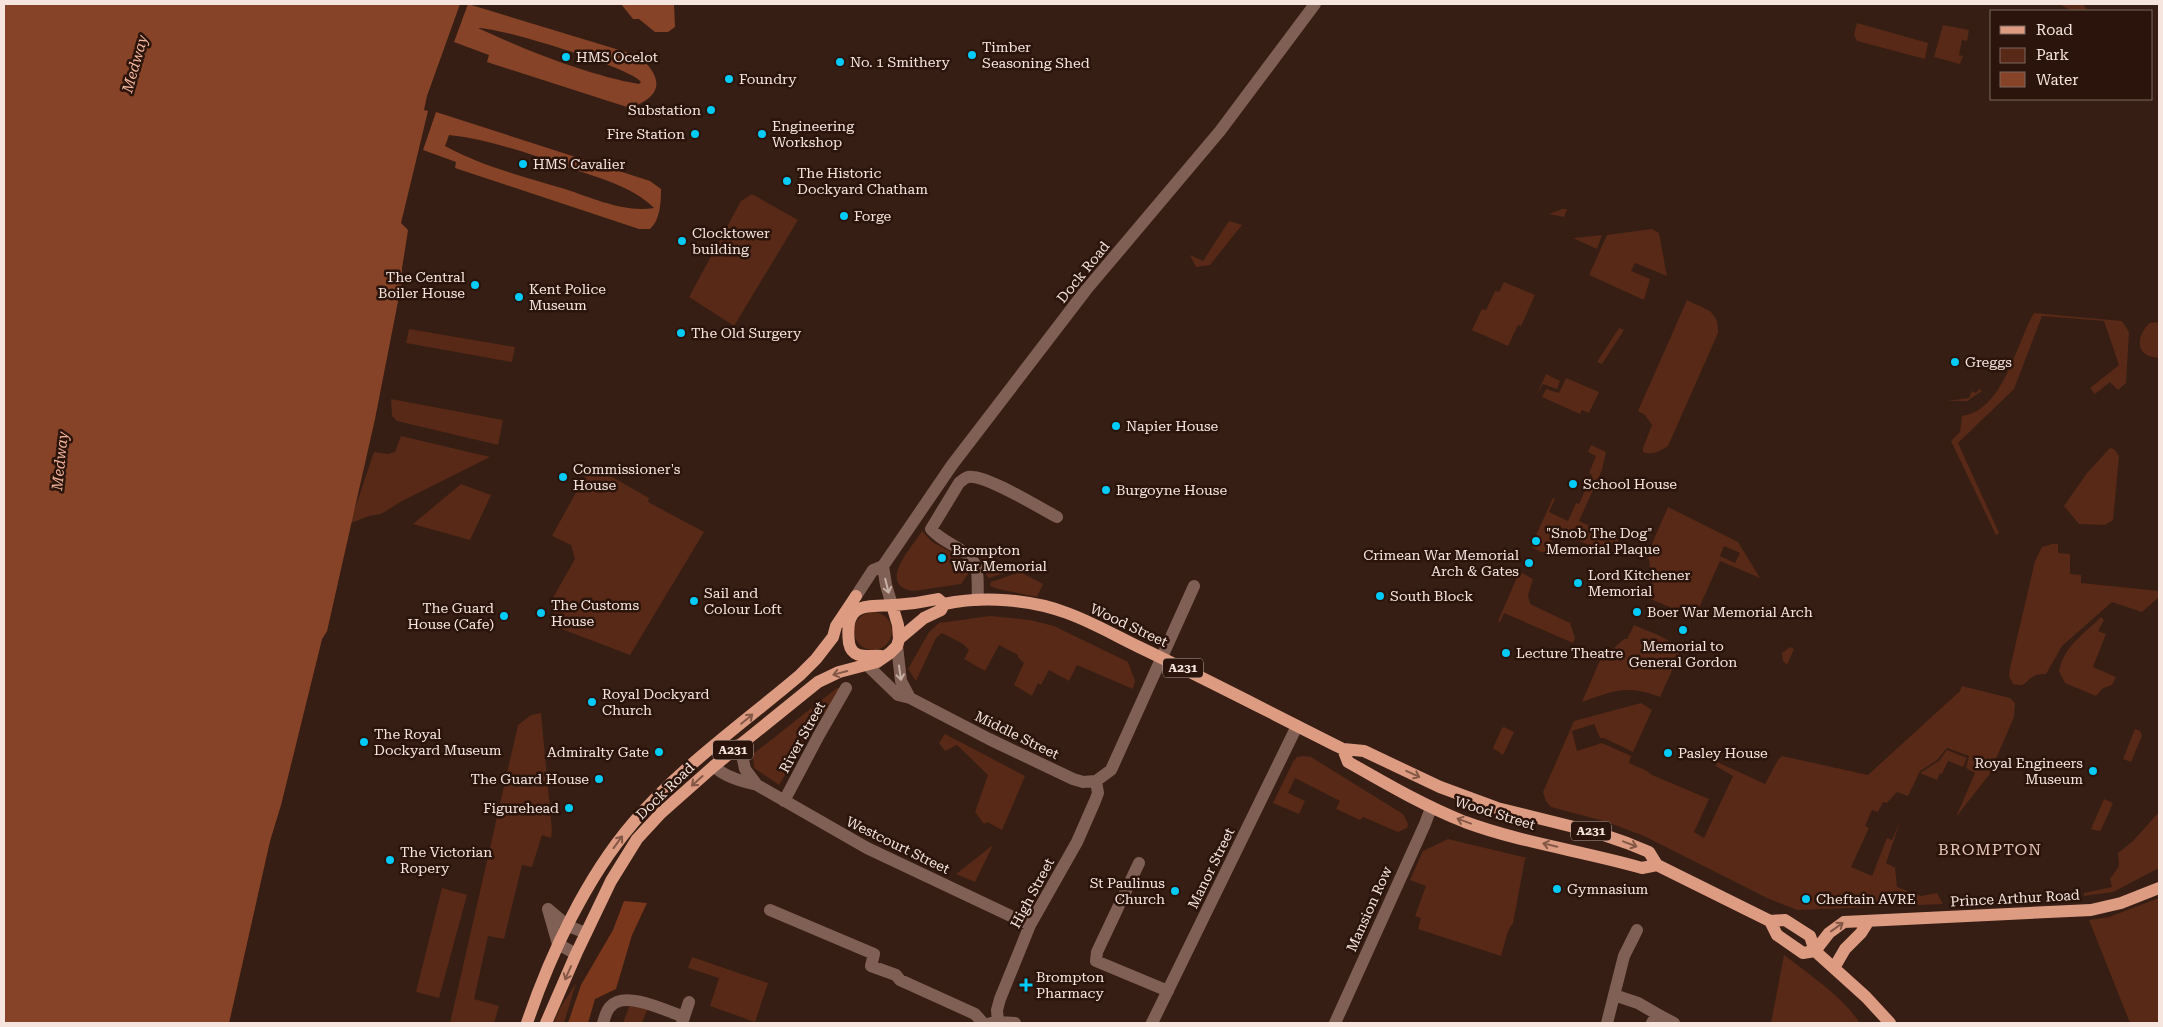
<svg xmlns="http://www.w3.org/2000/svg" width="2163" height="1027" viewBox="0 0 2163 1027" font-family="'Roboto Serif',serif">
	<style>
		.green { fill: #572916; fill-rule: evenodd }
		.forest { fill: #7b371c }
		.water { fill: #874327; fill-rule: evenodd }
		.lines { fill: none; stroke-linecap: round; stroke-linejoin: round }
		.minor { stroke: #806054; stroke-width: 12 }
		.major { stroke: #dd9b82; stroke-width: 12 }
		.oneway { stroke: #c7b0a7 }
		.oneway2 { stroke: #845846 }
		.poi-dot { fill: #00cbf9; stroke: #2b140b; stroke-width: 2 }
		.labels { text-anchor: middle; stroke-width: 5; stroke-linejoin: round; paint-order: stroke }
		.shield { fill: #2b140b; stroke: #b9a69f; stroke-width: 1 }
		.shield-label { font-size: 12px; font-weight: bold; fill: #f6e5df }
		.poi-label { font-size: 14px; fill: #f6e5df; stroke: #2b140b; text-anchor: start }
		.street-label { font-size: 14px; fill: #f6e5df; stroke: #2b140b }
		.water-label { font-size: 15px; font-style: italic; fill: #f5b79f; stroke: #2b140b }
		.quarter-label { font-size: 16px; letter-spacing: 1px; fill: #e5c4b8; stroke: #2b140b }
	</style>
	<rect width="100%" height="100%" fill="#361e14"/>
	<!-- green -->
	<path class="green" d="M2059 4H2083L2088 11H2072Z
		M1857 23 1928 43 1925 59 1857 41 1854 35Z
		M1943 25 1969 30 1967 41 1962 40 1959 55 1963 56 1960 64 1934 57Z
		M752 194 798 220 734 326 689 297 741 201Z
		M1562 209H1567L1564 217 1549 214Z
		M1229 221 1242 225 1210 265 1196 267 1190 255 1203 261Z
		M1652 229 1659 233 1667 276 1635 263 1631 271 1650 279 1644 300 1589 275 1607 235Z
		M408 230 402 268V281L353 514 374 452 388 454 395 452 401 436 490 457 402 501 381 514 369 516 351 523 327 631 322 639 281 805 270 841 229 1023H217Z
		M1602 235 1597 249 1573 238H1574Z
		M1504 282 1535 295 1521 326 1518 325 1508 346 1472 330 1482 309 1486 310 1495 291 1499 292Z
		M1687 300C1705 310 1719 309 1718 333L1668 446C1659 452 1653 455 1643 452V448L1652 425 1645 415 1638 411Z
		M2034 313 2122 321 2129 332 2126 383 2118 390 2110 382 2095 394 2090 388 2119 365 2104 321 2042 316 2014 389 1958 443 1999 533 1996 535 1951 441 1960 432 1962 416C2003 411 2016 344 2034 313Z
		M2159 322V358C2155 357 2150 357 2147 355 2134 348 2141 330 2150 323Z
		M1619 328 1624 330 1602 364 1597 362Z
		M409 329 515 347 512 362 406 343Z
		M1546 374 1560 381 1557 389 1543 384 1537 394Z
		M1566 378 1599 392 1589 413 1582 410 1580 414 1542 397 1546 389 1559 393Z
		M1979 389 1982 391 1967 401H1947L1969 398 1972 391 1976 393Z
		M391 399 503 420 498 445 397 421 392 416Z
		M1591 445 1606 452 1602 470 1579 521 1619 540 1617 545 1609 546 1602 551 1561 533 1553 538 1546 552H1541L1533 548 1532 544 1553 498 1555 499 1549 512 1568 521 1576 503 1579 504 1592 475 1589 473 1596 456 1588 452Z
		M2110 448 2114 449 2119 456 2113 520 2105 525 2079 524 2064 506 2087 473Z
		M591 465 649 498 648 502 704 532 630 655 554 626 555 615 551 601 575 559 571 545 552 536Z
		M461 484 491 495 470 540 413 524Z
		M1668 507 1738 542 1760 578 1720 561 1698 610 1688 615 1646 597 1656 575 1651 573 1648 553ZM1724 546 1740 553 1735 563 1720 556Z
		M922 531C926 534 928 539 933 542 945 550 969 557 968 574L961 584 914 591C875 586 913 546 922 531Z
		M2052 544H2058V553L2070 554V574L2081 575V583L2159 591V597L2142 612 2112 602 2062 646 2046 674C2043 674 2038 674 2034 676 2025 681 2026 688 2013 684L2009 676 2010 668 2035 561 2042 547Z
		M981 553 1014 570 989 578 986 575Z
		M1020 572 1043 584 1037 597 998 589 990 586 991 582Z
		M1522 573 1533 579 1528 595 1530 604 1570 623 1575 638 1573 643 1504 613 1500 622 1498 621 1518 575Z
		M854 631a19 19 0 1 1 38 0a19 19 0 1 1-38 0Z
		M990 616 1030 620 1054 626 1128 662 1135 681 1133 689 1077 665 1069 681 1049 670 1041 685 1038 683 1032 696 1014 685 1024 663 1018 657V655L999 645 985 671 964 659 969 650 963 644 942 633 936 638 916 681 908 669 929 632 939 623Z
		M2101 617 2104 620 2098 631 2106 634 2093 667 2116 677 2112 685 2103 688 2096 696 2065 683 2059 671C2064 646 2084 634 2101 617Z
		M1634 625C1648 632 1676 638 1679 655L1660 697C1627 684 1613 691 1582 702L1604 651 1614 648 1624 639H1627Z
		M1790 647 1794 649 1787 665 1783 661 1782 653Z
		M1962 686 2010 698 2015 703 2014 717 1989 775 1956 817 1975 773 1966 768 1969 756 1947 748 1936 761 1920 771 1908 796 1897 792 1887 803 1883 802 1878 812 1872 810 1865 826 1869 828 1851 867 1872 876 1887 838 1892 840 1900 822 1886 863 1895 868 1897 887 1921 896 1937 893 1943 904 1797 910 1767 898 1644 836 1607 822 1551 807 1546 801 1543 792 1574 721 1641 703 1652 710 1633 752 1604 738H1600L1594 724 1572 731 1577 751 1602 743 1631 756 1629 763 1647 771 1652 775 1709 799 1694 832 1704 838 1733 776 1716 766 1717 762 1765 784 1778 760 1782 756 1868 775 1960 691Z
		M837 688H846L819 719 779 785 754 768 753 754Z
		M541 713 552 830 551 838 542 835 532 867 522 865 504 939 488 936 474 999 499 1006 494 1023H450L518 725 531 715Z
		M1504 727 1514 732 1503 755 1493 748 1502 728Z
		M2135 729 2140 731 2142 736 2131 762 2123 759Z
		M945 734 1025 776 1002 830 987 822 984 824 975 812 988 775 957 745 945 751 939 743Z
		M1947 750 1967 758 1963 767 1948 761 1942 774 1940 773 1937 780 1920 773 1939 761Z
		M1304 756 1311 757 1403 814 1408 824 1407 828 1398 832 1363 817 1360 820 1336 809 1340 801 1295 778 1288 793 1305 801 1299 814 1273 803 1293 762 1297 757Z
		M2104 799 2113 803 2101 830 2099 831 2091 829Z
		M2159 812V868L2113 892 2084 896V893L2112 887 2110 879 2119 866 2118 853 2133 841Z
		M1448 839 1527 858 1525 859 1513 923 1508 931 1501 956 1418 929 1421 918 1415 916 1426 886 1410 880 1423 851Z
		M993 845 975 882 956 874Z
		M442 888 467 895 439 998 416 992Z
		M2159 898V1023H2130L2089 920 2109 917Z
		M1784 955C1811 976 1841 995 1860 1023H1771Z
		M692 957 768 983 755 1022 710 1006 719 978 688 968Z
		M576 983 564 1023H554L560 1008Z
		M632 999 649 1005 642 1023H623Z"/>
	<!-- forest -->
	<path class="forest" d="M624 901 647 903 632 935 616 989 595 999 588 1023H568L581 985 613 930Z"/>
	<!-- water -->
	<path class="water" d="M4 4H460L427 96 424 110 428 111 401 223 408 230 402 268V281L375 419 327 631 322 639 281 805 270 841 229 1023H4Z
		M468 4 639 56C664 79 663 96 630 108L487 62 489 55 454 42ZM478 28C498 27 630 67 641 82L639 84C588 75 525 50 478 28Z
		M621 4H674L675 27 668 32H655L639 19H633Z
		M436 112 650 181 661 189C661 203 660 220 650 229H639L455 168 456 162 423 150ZM449 135C488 139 527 153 564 166 595 177 631 185 654 208 625 213 592 198 565 189 525 177 481 166 445 146Z"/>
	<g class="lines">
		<!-- minor -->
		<path class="minor" d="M883 566 886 585 892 605
			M856 596 873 570 883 566 952 465 1086 290 1220 131 1315 4
			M978 600C977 590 979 577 976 567 969 548 943 544 931 529L959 483C964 479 966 476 973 477 991 478 1038 507 1057 517
			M897 646 901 681 910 698
			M867 665 898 695 910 698 989 739 1073 779 1083 782 1096 781 1111 770 1194 586
			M738 745 741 750 745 769 757 785
			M714 766C724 777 742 781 757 785L867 848 1030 925
			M784 801 819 735 846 688
			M1139 863 1097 952 1096 961 1168 991
			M548 909 558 944 576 954
			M548 909 568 926 586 933
			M770 910 874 954 871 966 896 975 900 980 975 1014 983 1023
			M1614 995 1638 1003 1657 1014 1652 1023
			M1657 1014 1674 1023
			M684 1017 689 1002
			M998 1022 997 1010 1000 999 1030 925 1077 842 1095 801 1098 793 1096 781
			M603 1023C605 1017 606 1010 611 1006 625 990 667 1011 684 1017L682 1023
			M991 1023 998 1022 1015 1023
			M1152 1023 1297 726
			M1335 1023 1425 824 1431 808
			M1607 1023 1624 956 1637 930"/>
		<!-- major -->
		<path class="major" d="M899 639 924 618 941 610 944 604C983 596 1030 599 1067 613 1092 622 1116 636 1139 647 1208 680 1275 715 1343 749L1364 751 1440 787 1497 808 1598 833 1627 843 1649 852 1657 865 1770 921 1785 920 1810 936 1815 951 1866 997 1890 1023
			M881 656C869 655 852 660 849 643 844 601 865 607 895 605 910 604 924 602 938 599L944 604
			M1343 749 1348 762 1357 767C1392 787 1427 807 1465 822 1522 843 1583 851 1642 868L1657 865
			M1770 921 1777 935 1803 953 1815 951
			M1815 951 1829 933 1844 922 2091 910 2121 903 2159 888
			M1834 968 1845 949 1861 933 1868 922
			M527 1023C550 955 586 878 633 823 678 769 746 721 800 675L816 659 833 637 836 626 856 596
			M546 1023 576 954 611 881 637 839 661 813 714 766 818 682 839 672 877 662 890 653 897 646 899 639 898 625 892 605"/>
	</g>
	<!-- one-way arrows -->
	<defs><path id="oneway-shaft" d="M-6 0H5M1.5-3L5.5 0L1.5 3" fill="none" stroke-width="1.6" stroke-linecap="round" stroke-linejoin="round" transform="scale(1.25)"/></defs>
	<g class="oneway">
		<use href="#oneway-shaft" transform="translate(887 586) rotate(76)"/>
		<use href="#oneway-shaft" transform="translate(900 673) rotate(82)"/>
	</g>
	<g class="oneway2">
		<use href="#oneway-shaft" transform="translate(840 673) rotate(165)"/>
		<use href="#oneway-shaft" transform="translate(747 719) rotate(-40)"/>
		<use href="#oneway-shaft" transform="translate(1413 774) rotate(25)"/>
		<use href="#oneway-shaft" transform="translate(697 781) rotate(138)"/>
		<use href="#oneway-shaft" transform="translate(1464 821) rotate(-160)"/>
		<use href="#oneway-shaft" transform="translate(618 842) rotate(-54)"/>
		<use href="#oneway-shaft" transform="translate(1630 844) rotate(21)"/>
		<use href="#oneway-shaft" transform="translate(1550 845) rotate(-167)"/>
		<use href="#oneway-shaft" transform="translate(1837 927) rotate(-36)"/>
		<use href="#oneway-shaft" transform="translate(568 973) rotate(114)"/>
	</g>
	<!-- markers -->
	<g class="poi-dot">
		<circle cx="972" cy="55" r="5"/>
		<circle cx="566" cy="57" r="5"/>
		<circle cx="840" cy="62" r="5"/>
		<circle cx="729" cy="79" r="5"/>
		<circle cx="711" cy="110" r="5"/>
		<circle cx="695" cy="134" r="5"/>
		<circle cx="762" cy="134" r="5"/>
		<circle cx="523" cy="164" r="5"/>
		<circle cx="787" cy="181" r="5"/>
		<circle cx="844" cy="216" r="5"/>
		<circle cx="682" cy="241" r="5"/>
		<circle cx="475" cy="285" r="5"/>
		<circle cx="519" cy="297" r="5"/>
		<circle cx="681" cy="333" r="5"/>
		<circle cx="1955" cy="362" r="5"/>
		<circle cx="1116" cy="426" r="5"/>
		<circle cx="563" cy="477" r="5"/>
		<circle cx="1573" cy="484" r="5"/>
		<circle cx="1106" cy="490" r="5"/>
		<circle cx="1536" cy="541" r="5"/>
		<circle cx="942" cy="558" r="5"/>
		<circle cx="1529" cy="563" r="5"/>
		<circle cx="1578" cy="583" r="5"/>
		<circle cx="1380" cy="596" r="5"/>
		<circle cx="694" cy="601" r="5"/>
		<circle cx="1637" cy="612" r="5"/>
		<circle cx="541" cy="613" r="5"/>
		<circle cx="504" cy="616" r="5"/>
		<circle cx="1683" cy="630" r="5"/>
		<circle cx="1506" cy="653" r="5"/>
		<circle cx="592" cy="702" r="5"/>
		<circle cx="364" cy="742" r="5"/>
		<circle cx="659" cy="752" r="5"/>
		<circle cx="1668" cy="753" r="5"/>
		<circle cx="2093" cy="771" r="5"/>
		<circle cx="599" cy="779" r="5"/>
		<circle cx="569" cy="808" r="5"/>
		<circle cx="390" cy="860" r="5"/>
		<circle cx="1557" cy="889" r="5"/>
		<circle cx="1175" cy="891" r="5"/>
		<circle cx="1806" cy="899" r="5"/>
		<path d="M1023.5 977.5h5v5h5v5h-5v5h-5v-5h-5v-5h5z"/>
	</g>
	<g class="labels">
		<!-- shield labels -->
		<g class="shield">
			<rect x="1163" y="658.5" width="40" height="19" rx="4"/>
			<rect x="713" y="740.5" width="40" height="19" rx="4"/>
			<rect x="1571" y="821.5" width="40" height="19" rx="4"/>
		</g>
		<g class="shield-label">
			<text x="1183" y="672">A231</text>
			<text x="733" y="754">A231</text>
			<text x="1591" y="835">A231</text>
		</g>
		<!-- poi labels -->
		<g class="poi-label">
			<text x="982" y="52">Timber<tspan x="982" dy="16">Seasoning Shed</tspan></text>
			<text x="576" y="62">HMS Ocelot</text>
			<text x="850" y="67">No. 1 Smithery</text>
			<text x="739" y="84">Foundry</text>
			<text x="701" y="115" text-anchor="end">Substation</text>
			<text x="772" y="131">Engineering<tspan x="772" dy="16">Workshop</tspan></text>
			<text x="685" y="139" text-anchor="end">Fire Station</text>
			<text x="533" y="169">HMS Cavalier</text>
			<text x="797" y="178">The Historic<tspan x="797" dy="16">Dockyard Chatham</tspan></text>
			<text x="854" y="221">Forge</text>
			<text x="692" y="238">Clocktower<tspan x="692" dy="16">building</tspan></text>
			<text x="465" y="282" text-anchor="end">The Central<tspan x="465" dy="16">Boiler House</tspan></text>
			<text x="529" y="294">Kent Police<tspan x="529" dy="16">Museum</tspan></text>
			<text x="691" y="338">The Old Surgery</text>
			<text x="1965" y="367">Greggs</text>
			<text x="1126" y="431">Napier House</text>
			<text x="573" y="474">Commissioner's<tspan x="573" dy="16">House</tspan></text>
			<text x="1583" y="489">School House</text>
			<text x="1116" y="495">Burgoyne House</text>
			<text x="1546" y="538">"Snob The Dog"<tspan x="1546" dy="16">Memorial Plaque</tspan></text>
			<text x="952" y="555">Brompton<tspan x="952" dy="16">War Memorial</tspan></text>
			<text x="1519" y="560" text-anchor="end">Crimean War Memorial<tspan x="1519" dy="16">Arch &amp; Gates</tspan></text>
			<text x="1588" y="580">Lord Kitchener<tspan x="1588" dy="16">Memorial</tspan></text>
			<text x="704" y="598">Sail and<tspan x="704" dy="16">Colour Loft</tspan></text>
			<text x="1390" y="601">South Block</text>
			<text x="551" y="610">The Customs<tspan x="551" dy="16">House</tspan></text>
			<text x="494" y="613" text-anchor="end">The Guard<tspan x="494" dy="16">House (Cafe)</tspan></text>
			<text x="1647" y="617">Boer War Memorial Arch</text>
			<text x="1683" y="651" text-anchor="middle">Memorial to<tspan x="1683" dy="16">General Gordon</tspan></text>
			<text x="1516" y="658">Lecture Theatre</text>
			<text x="602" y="699">Royal Dockyard<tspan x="602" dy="16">Church</tspan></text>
			<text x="374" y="739">The Royal<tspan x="374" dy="16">Dockyard Museum</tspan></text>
			<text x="649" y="757" text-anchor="end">Admiralty Gate</text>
			<text x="1678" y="758">Pasley House</text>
			<text x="2083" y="768" text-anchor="end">Royal Engineers<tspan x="2083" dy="16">Museum</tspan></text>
			<text x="589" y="784" text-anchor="end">The Guard House</text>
			<text x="559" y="813" text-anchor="end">Figurehead</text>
			<text x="400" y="857">The Victorian<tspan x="400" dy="16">Ropery</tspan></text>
			<text x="1165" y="888" text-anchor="end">St Paulinus<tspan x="1165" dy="16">Church</tspan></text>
			<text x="1567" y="894">Gymnasium</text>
			<text x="1816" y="904">Cheftain AVRE</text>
			<text x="1036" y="982">Brompton<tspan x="1036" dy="16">Pharmacy</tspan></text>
		</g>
		<!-- street labels -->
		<g class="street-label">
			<text transform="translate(1083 272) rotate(-51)" y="5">Dock Road</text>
			<text transform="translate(1129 625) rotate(25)" y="5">Wood Street</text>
			<text transform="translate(1017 735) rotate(26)" y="5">Middle Street</text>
			<text transform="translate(802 737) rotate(-61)" y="5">River Street</text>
			<text transform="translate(665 791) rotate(-44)" y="5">Dock Road</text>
			<text transform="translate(1495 813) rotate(17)" y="5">Wood Street</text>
			<text transform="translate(898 845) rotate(26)" y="5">Westcourt Street</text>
			<text transform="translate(1211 868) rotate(-64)" y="5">Manor Street</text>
			<text transform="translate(1032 893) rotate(-62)" y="5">High Street</text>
			<text transform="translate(2015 898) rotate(-3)" y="5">Prince Arthur Road</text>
			<text transform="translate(1369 909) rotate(-66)" y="5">Mansion Row</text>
		</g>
		<!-- water labels -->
		<g class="water-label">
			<text transform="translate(135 64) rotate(-74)" y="5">Medway</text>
			<text transform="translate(60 461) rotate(-84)" y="5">Medway</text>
		</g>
		<!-- quarter labels -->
		<g class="quarter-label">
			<text x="1990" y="855">BROMPTON</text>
		</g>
	</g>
	<!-- border -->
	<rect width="2163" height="1027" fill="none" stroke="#f6e5df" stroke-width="10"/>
	<!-- legend -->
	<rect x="1990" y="10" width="162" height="90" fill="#2b140b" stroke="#7c6860"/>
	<rect x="2000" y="26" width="25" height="8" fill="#dd9b82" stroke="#7c6860"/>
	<text x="2036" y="35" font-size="15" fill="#f6e5df">Road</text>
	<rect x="2000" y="48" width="25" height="15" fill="#572916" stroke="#7c6860"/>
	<text x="2036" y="60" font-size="15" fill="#f6e5df">Park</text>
	<rect x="2000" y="72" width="25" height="15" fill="#874327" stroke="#7c6860"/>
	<text x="2036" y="85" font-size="15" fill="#f6e5df">Water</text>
</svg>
